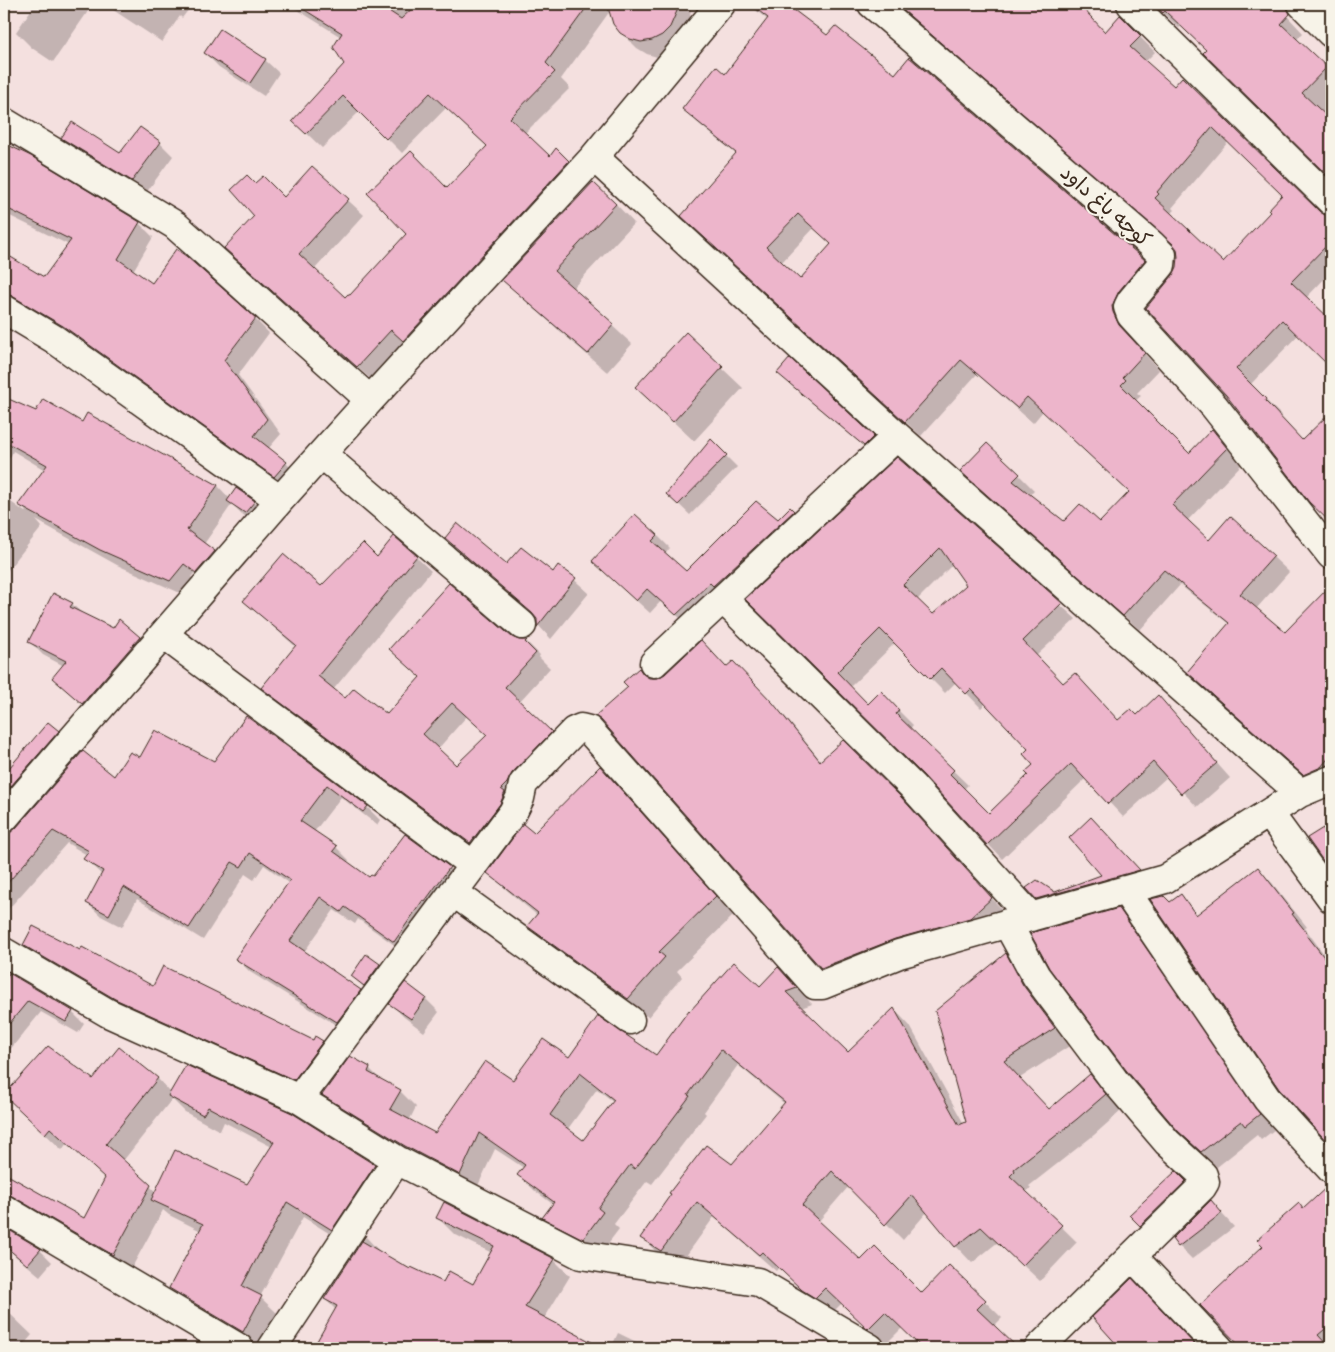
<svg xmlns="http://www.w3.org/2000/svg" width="1335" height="1352" viewBox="0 0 1335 1352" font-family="Itim,'Playpen Sans Arabic',sans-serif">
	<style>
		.shadow { fill: #0003; fill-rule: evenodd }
		.building { fill: #edb5cb; stroke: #3b2a1e; fill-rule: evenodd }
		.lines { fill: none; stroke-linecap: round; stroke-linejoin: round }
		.minor-casing { stroke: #3b2a1e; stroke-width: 31 }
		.minor { stroke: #f7f3e8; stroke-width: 28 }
		.labels { text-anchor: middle; stroke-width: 4; stroke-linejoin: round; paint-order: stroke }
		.street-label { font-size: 21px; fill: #3b2a1e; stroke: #f7f3e8 }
	</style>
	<rect width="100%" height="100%" fill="#f4e0df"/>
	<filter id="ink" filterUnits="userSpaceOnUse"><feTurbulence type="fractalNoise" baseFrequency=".02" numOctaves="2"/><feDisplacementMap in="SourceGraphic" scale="10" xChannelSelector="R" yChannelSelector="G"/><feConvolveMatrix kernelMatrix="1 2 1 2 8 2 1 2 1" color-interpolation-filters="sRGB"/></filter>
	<g filter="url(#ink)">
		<!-- shadow -->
		<path class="shadow" d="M35 4H93L53 62 32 48 16 32Z
			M104 4H193L182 18 180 16 162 42Z
			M288 4H691L689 32 668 55 657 57 647 54 637 48 621 32 610 11 561 79 570 88 524 134 550 158 556 150 584 177 373 381 241 264 256 216 255 185 284 198 312 167 364 215 314 270 345 298 350 297 488 147 446 108 402 153 360 111 322 148 294 121 346 64 341 37Z
			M748 4H794L790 8 828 37 896 76 1144 261 1159 276 1128 329 1134 342 1159 370 1137 393 1141 396 1135 401 1189 455 1212 430 1227 446 1242 464 1187 521 1209 542 1273 557 1289 572 1256 609 1285 634 1331 586V785L1319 790 1189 672 1229 624 1180 585 1140 630 962 471 1019 475 1034 490 1029 495 1064 523 1100 524 1130 493 1043 411 1033 423 977 374 921 436 698 231 736 154 699 124 683 109 726 75 768 20ZM814 228 832 245 800 281 781 263Z
			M906 4H1078L1105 33 1120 17 1155 52 1145 62 1319 213 1327 217H1331V272L1306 298 1331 322V367L1298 335 1250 385 1281 415 1279 417 1303 441 1331 414V528L1174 275 1178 267V249L1171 241 918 23 902 8ZM1228 142 1284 195 1272 212 1223 263 1170 214 1174 210 1172 208Z
			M1154 4H1272L1288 17 1303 33 1296 40 1331 73V178L1205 53 1207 51 1181 26 1179 28Z
			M1326 4H1331V9Z
			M205 53 265 60 279 73 264 96 219 67Z
			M63 138 121 155 160 143 173 156 146 193 76 151Z
			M4 145 30 158 139 223 153 237 133 271 152 285 255 319 269 333 238 375 281 434 268 449 286 463 300 477 289 490 4 298V254L45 279 69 245 4 213Z
			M616 204 634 223 572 289 632 344 607 372 522 298 504 280Z
			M686 334 743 388 694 441 636 387Z
			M790 360 873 437 886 450 878 458 792 386 779 373Z
			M4 399 37 413 83 424 87 415 218 486 230 499 254 502 267 516 259 526 242 514 232 504 204 544 215 552H212L191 577 193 579 215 553 230 567 187 596 117 565 36 520 42 527 7 571 4 569V497L25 512 26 511 20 505 45 470 13 451 10 458 4 457Z
			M711 441 737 467 690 515 668 494Z
			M897 459 1076 619 1036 656 1063 685 1119 721 1137 717 1158 697 1230 778 1197 807 1168 776 1123 817 1086 778 1002 859 925 776 747 599ZM953 564 967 585 933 616 917 600ZM895 643 945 693 956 682 981 708 986 703 1030 749 1035 765 1030 775 989 815 963 790 968 785 910 729 913 725 881 693 868 705 850 687Z
			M790 509 806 525 690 627 661 601 650 613 593 561 657 535 670 548 665 554 686 573 778 520Z
			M446 538 507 566 553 574 559 566 589 593 551 639 539 626 537 617Z
			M416 557 431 571 333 690 345 700 387 716 511 638 518 641H526L540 655 539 657 550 668 519 702 565 747 485 857 277 702 262 687 296 647 244 601 321 588 377 559ZM467 716 488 735 456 767 437 750Z
			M72 604 83 614 113 629 120 621 153 651 96 716 67 691 64 666 43 655 30 642Z
			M4 643 11 650 4 662Z
			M727 668 747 677 787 719 821 761 915 813 1005 913 837 982 613 731 597 716 630 687 639 669 649 679H658Z
			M247 718 367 807 380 820 377 825 341 797 314 832 336 847 349 860 347 863 370 879 373 878 405 836 449 868 462 881 407 954 358 919 355 924 334 910 304 952 360 991 373 1004 351 1034 250 972 237 959 289 883 264 865 254 880 245 874 203 940 137 899 122 927 101 916 87 903 102 875 85 859 87 855 67 843 4 914V834H10L115 778 140 759 214 763Z
			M48 724 71 745 4 824V776Z
			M600 768 619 786 733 916 677 971 682 977 648 1017 548 945 529 926 538 916 508 891 489 873 534 834Z
			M1323 830 1331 839V870L1308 838Z
			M1105 832 1152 883 1050 912 1037 898 1103 876Z
			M1258 869 1272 883 1307 927 1305 928 1331 964V1144L1280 1089 1170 904 1181 896 1198 915Z
			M1118 910 1133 925 1151 951 1115 980 1142 1008 1145 1006 1174 1038 1195 1023 1210 1038 1274 1130 1261 1140 1257 1135 1217 1167 1179 1130 1127 1069 1050 967 1032 934Z
			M25 945 314 1042H322L340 1059 312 1097 134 1017 43 963Z
			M366 955 379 965 393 978 366 989 352 976Z
			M1005 955 1022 971 1071 1045 1020 1078 1050 1111 1090 1076 1106 1092 1121 1111 1094 1135 1029 1186 1031 1188 1026 1192 1077 1242 1040 1281 998 1242 972 1263 956 1246 927 1212 903 1240 849 1186 818 1222 861 1262 922 1294 949 1266 1002 1318 993 1327 1015 1348H924L902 1328 886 1344 842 1303 832 1313 820 1306 779 1267 776 1271 714 1217 678 1267 658 1254 642 1237 732 1166 785 1104 738 1065 704 1112 706 1114 652 1184 647 1181 614 1224 619 1229 600 1254 560 1234 544 1217 554 1205 535 1191 519 1175 524 1168 495 1149 476 1190 340 1111 323 1095 369 1068 382 1081 400 1091 416 1107 409 1121 436 1135 513 1082 569 1059 656 1057 760 987 778 969 812 1004 801 1008 848 1054 894 1009 910 1026 964 1124 967 1123ZM597 1089 614 1102 583 1142 567 1130Z
			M10 975 72 1012 84 1024 78 1033 41 1012 4 1057V984L5 985Z
			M406 984 426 999 439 1012 424 1032 404 1017 391 1004Z
			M119 1049 158 1079 171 1093 374 1166 390 1182 348 1245 303 1217 260 1297 277 1313 259 1347 186 1304 170 1288 201 1231 169 1215 163 1210 130 1271 4 1210V1174L98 1228 106 1179 67 1143 62 1150 22 1111 93 1081ZM172 1099 185 1112 220 1131 224 1122 272 1147 247 1185 156 1192 123 1161Z
			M1185 1182 1199 1195 1154 1239 1131 1215Z
			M1331 1185V1348H1248L1239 1337 1304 1210Z
			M1211 1202 1234 1227 1192 1259 1179 1246Z
			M437 1217 554 1260 570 1276 544 1319 600 1348H314L336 1310 325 1299 366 1237 381 1253 410 1270 444 1284 474 1286 492 1253 454 1234Z
			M4 1228 40 1250 52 1262 40 1276 4 1246Z
			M1149 1298 1197 1348H1122L1094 1317Z
			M4 1308 32 1335 21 1348H4Z
			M618 1333 649 1348H611Z
			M680 1343 688 1348H677Z"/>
		<!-- building -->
		<path class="building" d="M295 4H378L401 19 417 4H589L546 63 555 72 510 118 550 156 556 148 569 161 403 341 391 330 357 367 224 248 254 216 231 190 247 175 255 183 263 176 284 197 312 166 349 199 299 254 345 297 348 294 350 295 406 234 367 193 411 151 447 188 487 146 430 93 386 139 343 96 306 134 292 121 344 64 333 47 342 33Z
			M607 4H680L670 27 662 35 652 40 641 42 630 39 620 33 613 24Z
			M750 4H786L827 35 835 26 895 74 909 57 1145 260 1119 291 1112 306 1113 312 1119 325 1145 353 1123 377 1126 380 1121 385 1189 453 1212 429 1227 448 1172 505 1209 540 1230 516 1274 556 1240 594 1285 632 1331 585V755L1321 767 1303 775 1187 672 1229 623 1164 570 1123 616 960 471 987 443 1020 474 1013 481 1064 521 1080 504 1100 522 1129 492 1027 397 1017 408 961 360 905 422 681 216 736 153 682 109 716 66 725 74 768 18ZM798 214 831 244 800 279 766 247Z
			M896 4H1079L1105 32 1120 15 1141 36 1130 47 1174 86 1182 77 1320 212 1327 216H1331V241L1291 282 1331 320V368L1282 320 1236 369 1266 399 1265 401 1273 409 1302 440 1331 412V523L1309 502 1226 395 1146 308 1173 275 1177 267 1178 257 1177 249 1173 244ZM1212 127 1282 195 1268 210 1270 212 1223 262 1155 198 1159 194 1157 192Z
			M1153 4H1287V8L1290 14 1281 24 1327 67 1302 93 1331 120V179L1203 53 1206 50 1165 11 1163 13Z
			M220 29 266 59 250 83 204 53Z
			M72 122 120 153 140 127 161 142 132 181 61 138Z
			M4 143 31 156 140 222 118 259 152 283 176 249 186 256 256 318 224 360 267 419 254 436 287 462 274 477 63 326 12 296 4 293V253L44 277 71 240 4 207Z
			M593 182 616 204 554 271 614 324 588 354 502 280Z
			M686 332 723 367 673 422 635 387Z
			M790 358 874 436 864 446 777 373Z
			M4 397 36 411 43 399 82 422 87 413 218 485 187 530 215 551 196 573 184 564 170 581 100 550 18 505 47 465 4 441Z
			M711 439 727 455 678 505 666 494Z
			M897 457 1062 603 1023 641 1063 683 1075 673 1118 720 1131 709 1137 715 1158 695 1217 763 1181 794 1153 762 1108 804 1071 764 987 845 923 775 745 599ZM940 548 966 585 933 614 903 585ZM880 629 930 679 941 668 966 694 971 689 1028 749 1023 754 1033 765 1025 772 1028 775 989 813 950 774 954 770 896 714 899 710 881 691 868 704 837 672Z
			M236 488 255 501 245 513 227 501Z
			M756 501 778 519 790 507 794 511 713 586 710 583 676 615 647 589 636 601 592 561 635 514 658 535 652 541 686 571Z
			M457 523 506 564 521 547 553 572 558 565 576 578 537 627V619L532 613 445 538Z
			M394 536 417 556 318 676 345 698 354 688 387 714 420 677 389 649 449 583 512 637 519 640H527L525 642 536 653 505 687 552 732 512 773 507 783 501 789 505 792 500 804 470 843 261 688 296 645 243 601 283 554 321 586 363 543 377 557ZM452 703 487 735 456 765 423 734Z
			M53 593 73 603 70 607 113 628 119 619 140 637 82 704 52 678 66 661 28 642Z
			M701 640 726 667 733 661 773 703 820 761 843 740 901 797 992 898 970 918 895 939 821 968 601 720 595 716 628 687 623 682 639 668 643 674 649 678H658L665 674Z
			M246 716 368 806 363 812 327 785 300 821 337 846 333 851 369 877 371 875 373 876 405 834 450 867 425 901 423 900 394 942 345 907 341 912 320 897 290 941 361 990 337 1022 235 959 290 880 250 853 241 867 232 862 189 928 124 887 109 915 86 903 103 871 83 859 89 851 53 831 4 887V833H10L16 828 83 751 114 776 130 752 140 757 155 730 214 761Z
			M48 722 59 731 4 794V774Z
			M600 766 716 896 659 952 665 957 628 999 527 926 538 913 487 873 523 824 534 833Z
			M1091 817 1140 870 1036 899 1026 888 1037 880 1055 892 1101 875 1069 838Z
			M1323 828 1331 842V872L1307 838Z
			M1258 867 1294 913 1292 914 1307 933 1306 934 1331 966V1146L1279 1089 1150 899 1164 896 1170 902 1181 894 1196 915Z
			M1119 908 1260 1114 1245 1126 1241 1121 1201 1152 1178 1131 1126 1070 1049 968 1030 933Z
			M33 926 80 950 82 947 153 986 163 966 313 1040 315 1036 323 1041 294 1080 115 999 23 945Z
			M1006 953 1023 985 1055 1028 1004 1061 1049 1109 1090 1074 1106 1094 1077 1119 1014 1169 1015 1171 1010 1176 1062 1225 1022 1266 981 1227 955 1247 912 1195 885 1225 832 1171 802 1205 861 1260 875 1246 922 1293 949 1265 986 1300 977 1309 1018 1348H922L885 1312 868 1329 825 1288 815 1298 802 1290 762 1252 759 1255 697 1202 661 1251 640 1238 671 1194 669 1193 706 1145 732 1164 785 1102 721 1050 688 1095 690 1096 635 1169 630 1165 598 1208 603 1212 583 1239 542 1218 554 1202 517 1175 525 1165 479 1133 460 1175 405 1146 322 1095 350 1056 370 1067 368 1072 401 1090 390 1109 435 1133 485 1061 513 1080 543 1039 569 1057 598 1016 656 1055 689 1010 690 1011 734 962 760 986 778 967 797 988 786 992 848 1052 894 1008 959 1125 966 1122 935 1011ZM580 1073 614 1100 583 1140 550 1115Z
			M366 954 380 964 364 986 351 976Z
			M9 973 73 1011 66 1022 28 1001 4 1030V985Z
			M405 982 426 998 411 1019 389 1004Z
			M48 1046 93 1079 119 1047 158 1078 106 1144 151 1185 113 1255 12 1196 4 1193V1173L84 1218 105 1178 50 1128 45 1134 4 1095Z
			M186 1065 292 1113 375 1165 332 1230 287 1202 242 1286 262 1296 243 1332 169 1288 203 1224 151 1200 175 1150 247 1184 274 1142 208 1107 203 1115 168 1096Z
			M1176 1171 1186 1181 1140 1226 1129 1215Z
			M1330 1184 1331 1324 1318 1335 1330 1348H1242L1200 1305 1263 1246 1257 1240 1299 1203 1303 1209Z
			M1211 1200 1222 1213 1178 1247 1172 1239Z
			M444 1202 555 1259 525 1307 603 1348H313L337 1306 324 1299 366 1235 362 1241 410 1269 411 1267 443 1282 449 1271 473 1284 494 1246 436 1218Z
			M4 1227 41 1249 27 1265 4 1245Z
			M1132 1278 1198 1348H1120L1092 1317Z"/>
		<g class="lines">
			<!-- minor casing -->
			<g class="minor-casing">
				<path id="minor" d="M872 4 1151 244 1162 255 1161 265 1131 301 1128 307 1131 315 1214 406 1331 555
					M1131 4 1331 201
					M1302 4 1331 33
					M4 122 175 225 370 400
					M594 157 897 436 1300 793
					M4 309 54 339 280 500
					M322 454 522 625
					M723 599 912 786 1031 917
					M164 635 473 865
					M654 663 897 436
					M1269 813 1331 898
					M4 818 280 500 370 400 594 157 721 4
					M1125 890 1267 1099 1331 1169
					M453 892 630 1020
					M1007 923 1036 976 1114 1080 1167 1142 1203 1175 1205 1182 1202 1187 1039 1348
					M4 952 108 1013 299 1099 397 1160 581 1255 758 1282 870 1348
					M299 1099 513 812 520 798 523 784 574 731 581 728 589 730 815 985H822L899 954 1165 879 1300 793 1331 780
					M4 1209 239 1348
					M1132 1256 1219 1348
					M272 1348 397 1160"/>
			</g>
			<!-- minor -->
			<use href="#minor" class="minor"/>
		</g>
	</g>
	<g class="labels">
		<!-- street labels -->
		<g class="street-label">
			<text transform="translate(1106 206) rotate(41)" y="7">کوچه باغ داود</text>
		</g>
	</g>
	<!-- margin -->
	<rect width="1335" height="1352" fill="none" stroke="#f7f3e8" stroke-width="20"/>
	<rect x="10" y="10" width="1315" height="1332" fill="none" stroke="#3b2a1e" stroke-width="2" filter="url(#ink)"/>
</svg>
